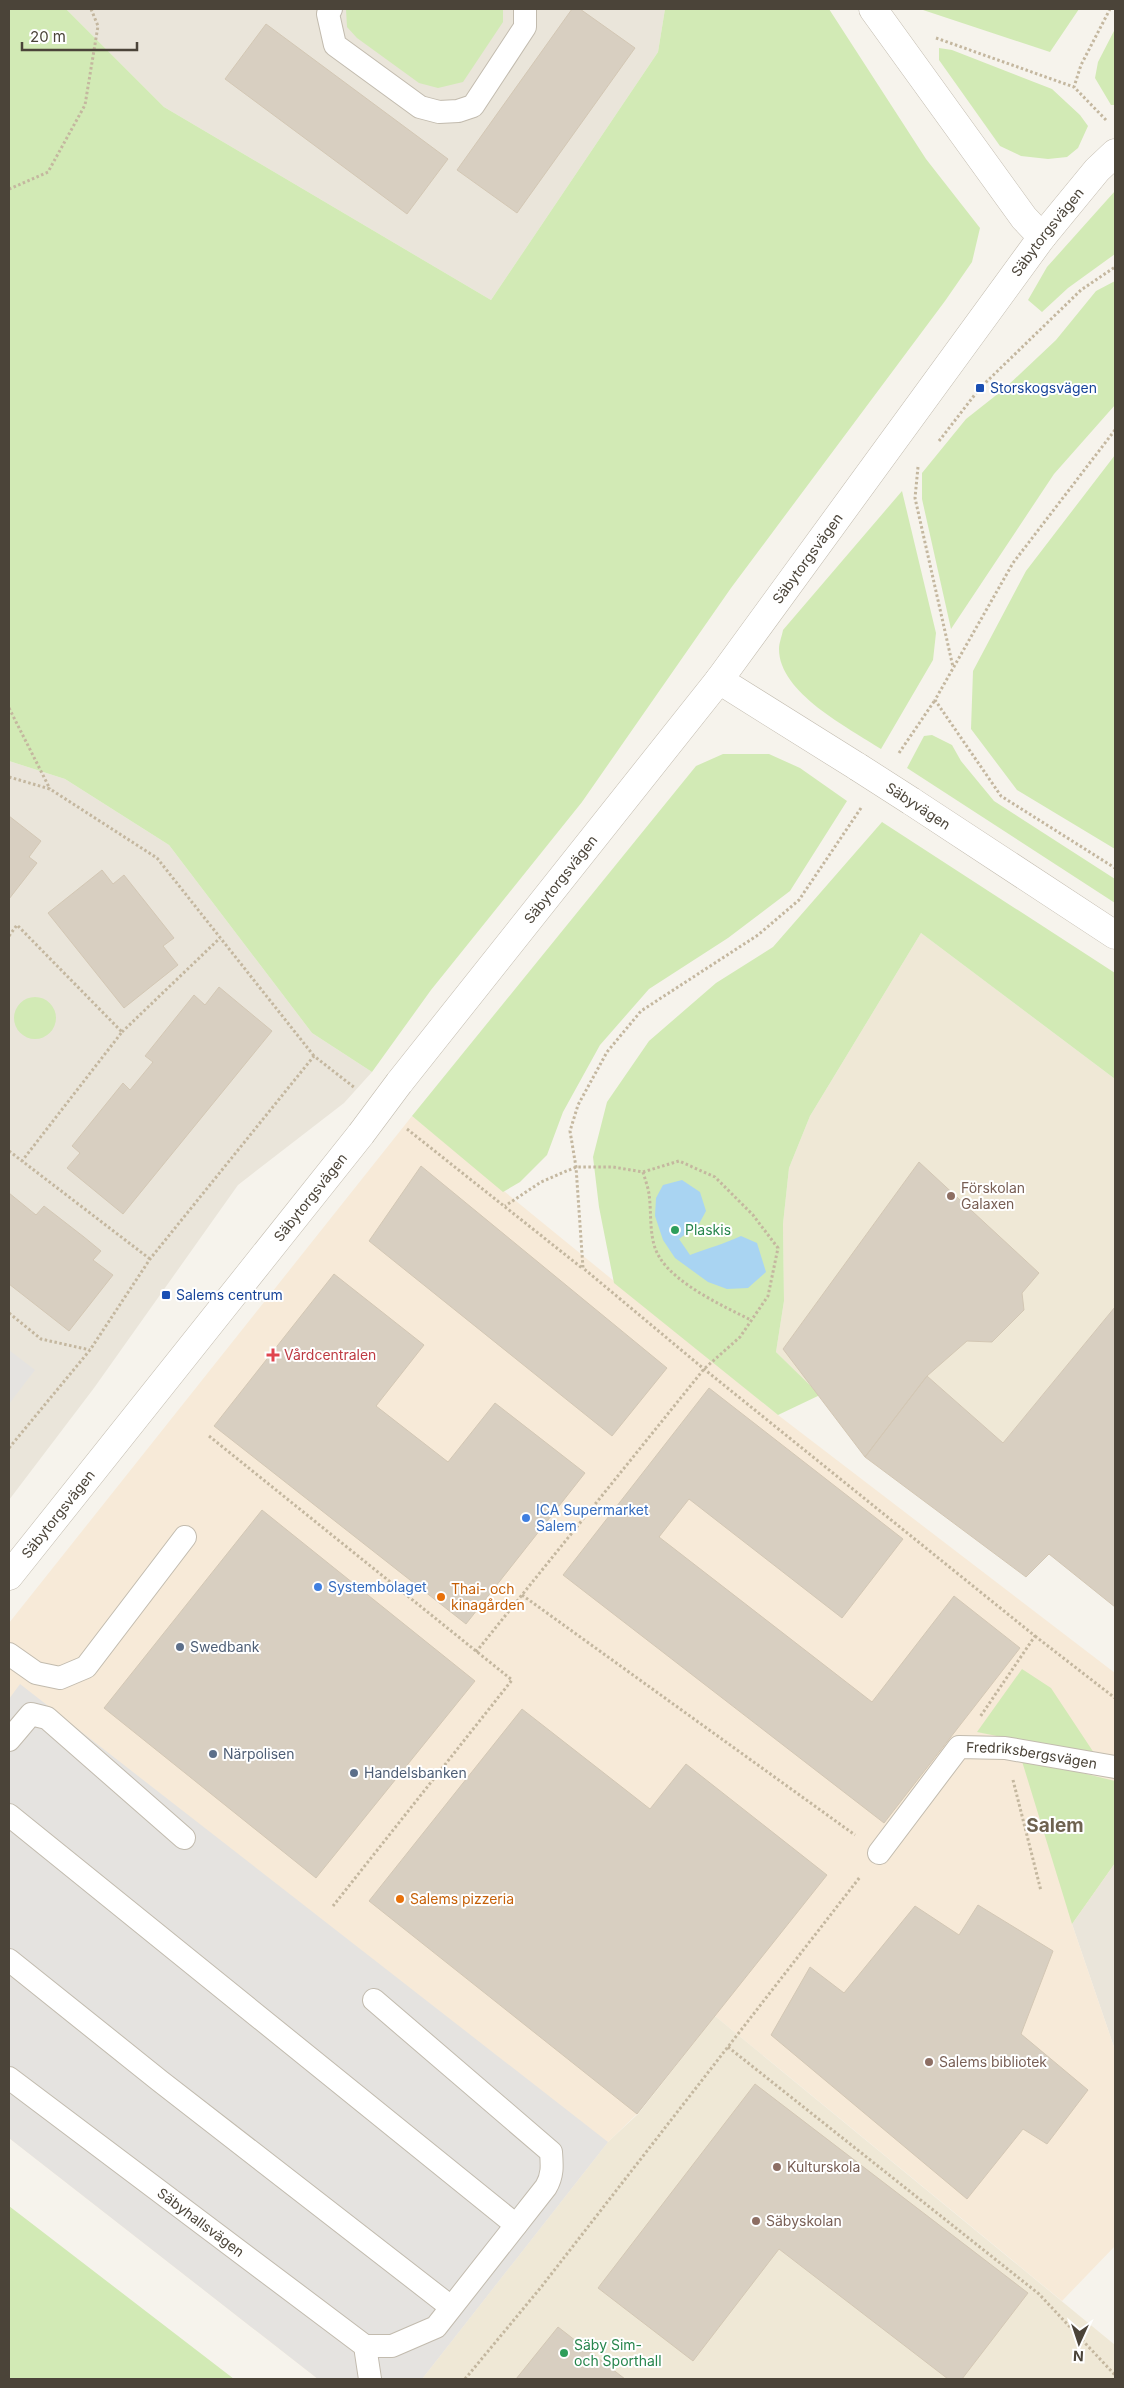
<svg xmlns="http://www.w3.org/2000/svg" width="1124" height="2388" viewBox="0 0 1124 2388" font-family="Inter,sans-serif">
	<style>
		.residential { fill: #eae5da }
		.commercial { fill: #f7ead8 }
		.education { fill: #efe8d6 }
		.green { fill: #d2eab5 }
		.parking { fill: #e5e3e0 }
		.water { fill: #a9d4f2 }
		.building { fill: #d8cfc1; stroke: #d3c7b4 }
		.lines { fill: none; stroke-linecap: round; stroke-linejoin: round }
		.service-casing { stroke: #c2bbae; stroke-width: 24 }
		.minor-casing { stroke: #c2bbae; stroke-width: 29 }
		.tertiary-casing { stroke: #c2bbae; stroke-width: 29 }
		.path { stroke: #c4b79f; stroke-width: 3; stroke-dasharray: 2.5 2.5; stroke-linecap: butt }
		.service { stroke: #fff; stroke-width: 22 }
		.minor { stroke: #fff; stroke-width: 28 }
		.tertiary { stroke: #fff; stroke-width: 28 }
		.tertiary-bridge-casing { stroke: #c2bbae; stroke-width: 29; stroke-linecap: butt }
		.tertiary-bridge { stroke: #fff; stroke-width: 28 }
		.transit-dot { fill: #1a4fb4; stroke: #fff; stroke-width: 2 }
		.education-dot { fill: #8d6e63; stroke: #fff; stroke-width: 2 }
		.leisure-dot { fill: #2e9e5b; stroke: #fff; stroke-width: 2 }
		.health-dot { fill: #e0444e; stroke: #fff; stroke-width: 2 }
		.shop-dot { fill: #3f7fe0; stroke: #fff; stroke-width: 2 }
		.food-dot { fill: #e8710a; stroke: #fff; stroke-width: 2 }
		.service-dot { fill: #5c6f8a; stroke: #fff; stroke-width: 2 }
		.labels { text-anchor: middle; stroke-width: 4; stroke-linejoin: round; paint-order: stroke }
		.street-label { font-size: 14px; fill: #4b4439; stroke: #fff }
		.transit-label { font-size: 14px; fill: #164399; stroke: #fff; text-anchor: start }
		.education-label { font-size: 14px; fill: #785e54; stroke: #fff; text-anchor: start }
		.leisure-label { font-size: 14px; fill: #27864d; stroke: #fff; text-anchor: start }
		.health-label { font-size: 14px; fill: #be3a42; stroke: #fff; text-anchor: start }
		.shop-label { font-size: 14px; fill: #366cbe; stroke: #fff; text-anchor: start }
		.food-label { font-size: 14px; fill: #c56008; stroke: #fff; text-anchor: start }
		.service-label { font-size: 14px; fill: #4e5e75; stroke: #fff; text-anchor: start }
		.district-label { font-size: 19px; font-weight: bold; fill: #6e6250; stroke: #fff }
	</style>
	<rect width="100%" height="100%" fill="#f6f3ec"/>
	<!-- residential -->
	<path class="residential" d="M66 9H665L658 52 491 300 164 107Z
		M9 761 65 779 169 845 312 1033 372 1072 344 1103 238 1185 94 1388 9 1500Z
		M1115 1863V2050L1072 1924Z"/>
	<!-- commercial -->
	<path class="commercial" d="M412 1116 778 1415 1115 1673V1863L1072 1924 1115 2050V2246L1062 2301 715 2016 637 2114 608 2142 422 2379H318L9 2138V1623Z"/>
	<!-- education -->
	<path class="education" d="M921 933 1115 1079V1307L1003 1443 927 1376 865 1457 820 1395 776 1352 784 1301 783 1224 789 1168 810 1116Z
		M715 2016 1115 2345V2379H422L608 2142 638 2114Z"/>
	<!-- green -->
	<path class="green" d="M9 9H66L164 107 491 300 658 52 665 9H829L926 159 980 228 972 262 945 301 731 588 582 802 431 990 372 1072 312 1033 169 845 65 779 9 761Z
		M346 9H503V22L463 82 438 88 419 83 357 38 347 27Z
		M920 9H1079L1050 52Z
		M1115 29V105H1111L1095 78 1098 62Z
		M939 48 952 50 1052 89 1080 115 1088 126 1078 148 1067 157 1048 159 1021 156 1000 146 939 60Z
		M1115 191V254L1068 288 1042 312 1028 300 1047 267Z
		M1115 281V405L1054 474 951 629 922 499V473L966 419 1004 389 1056 340 1096 291Z
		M1115 455V849L1017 790 971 729 973 671 1026 571Z
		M902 491 936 633 933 660 881 749C849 728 779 693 779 649 779 643 782 636 783 630Z
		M932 735 952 745 961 761 994 801 1115 879V903L907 768 924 736Z
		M723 754H769L800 768 847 801 790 891 728 938 649 989 600 1045 563 1112 547 1155 520 1182 503 1192 412 1116 696 766Z
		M882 822 1115 973V1079L921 933 810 1116 789 1168 783 1224 784 1301 776 1352 820 1395 778 1415 614 1283 599 1207 593 1157 607 1102 649 1041 716 983 773 947Z
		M14 1018a21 21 0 1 1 42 0a21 21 0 1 1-42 0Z
		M1022 1669 1051 1688 1096 1756 977 1732Z
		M1021 1758 1115 1781V1863L1072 1924Z
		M9 2206 234 2379H9Z"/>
	<!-- parking -->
	<path class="parking" d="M9 1350 35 1370 9 1404Z
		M20 1684 608 2142 422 2379H318L9 2138V1699Z"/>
	<!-- water -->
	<path class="water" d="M682 1180 700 1192 706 1211 699 1224 679 1239 690 1255C708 1248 724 1244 741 1236L757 1243 766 1272 748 1288 727 1289 708 1282 675 1258 663 1240 655 1216 656 1198 663 1185Z"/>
	<!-- building -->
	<path class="building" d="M572 9H580L635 48 517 213 457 170Z
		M266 24 448 159 407 214 225 79Z
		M9 816 41 841 29 857 37 863 9 899Z
		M102 870 113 884 124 875 174 938 163 946 178 965 124 1008 48 913Z
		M219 987 272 1031 123 1214 67 1168 80 1153 72 1146 123 1083 130 1090 153 1062 145 1056 194 995 205 1005Z
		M919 1162 1039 1273 1022 1293 1024 1310 992 1342 967 1341 927 1376 865 1457 783 1349Z
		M421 1166 667 1368 612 1436 369 1241Z
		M9 1193 36 1215 44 1206 84 1237 101 1251 93 1260 113 1275 69 1331 9 1284Z
		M334 1274 424 1345 376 1406 448 1462 495 1403 585 1473 466 1624 214 1426Z
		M1115 1307V1607L1049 1554 1026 1577 865 1457 927 1376 1003 1443Z
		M709 1388 903 1539 842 1618 689 1499 659 1537 872 1702 954 1596 1020 1648 884 1823 563 1575Z
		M262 1510 475 1681 316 1878 104 1708Z
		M522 1709 650 1809 686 1764 827 1875 637 2114 369 1901Z
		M978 1905 1053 1951 1021 2034 1088 2090 1047 2144 1023 2129 967 2199 771 2035 810 1967 844 1993 915 1906 959 1935Z
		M755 2084 1028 2293 962 2379H948L779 2249 693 2361 598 2288Z
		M558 2327 625 2379H516Z"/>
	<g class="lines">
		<!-- service casing -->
		<g class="service-casing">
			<g id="service">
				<path d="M331 9 328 14 335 45 420 107 439 112 458 111 473 106 525 27V9"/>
				<path d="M9 1654 36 1673 60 1678 86 1667 185 1537"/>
				<path d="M9 1740 31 1714 47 1718 184 1838"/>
				<path d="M9 1815 516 2225"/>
				<path id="s1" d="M879 1853 959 1747 1005 1748 1115 1767"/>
				<path d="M9 1960 160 2081 451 2307"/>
				<path id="s2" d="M9 2078 365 2346 370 2379"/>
				<path d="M365 2346H392L436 2327 546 2187C553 2175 552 2165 551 2152L374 2000"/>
			</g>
		</g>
		<!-- minor casing -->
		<g class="minor-casing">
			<path id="minor" d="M873 9 1024 218 1042 237"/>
		</g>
		<!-- tertiary casing -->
		<g class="tertiary-casing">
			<g id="tertiary">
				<path d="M719 680 858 767"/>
				<path d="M911 801 1115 935"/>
				<path id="s3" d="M399 1083 719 680 1042 237 1097 170 1115 153"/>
				<path id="s4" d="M9 1576 361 1134"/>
			</g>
		</g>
		<!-- path -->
		<path class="path" d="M936 38 1074 87
			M1106 120 1074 87 1081 65 1110 9
			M9 189 48 172 85 105 98 26 91 9
			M1115 430 1013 563 935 700 1001 796 1115 868
			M939 441 980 388 1081 290 1115 267
			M918 467 915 498 953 667
			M9 708 50 789
			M899 753 935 700
			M9 777 50 789 157 858 314 1056
			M861 808 799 900 758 935 641 1011 607 1052 578 1105 570 1131 576 1167 583 1268 704 1369 1035 1636 980 1717
			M9 936 17 925 122 1032 22 1161
			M122 1032 220 938
			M407 1129 582 1268
			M9 1151 150 1259
			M643 1172C645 1179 648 1187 649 1194 652 1214 648 1240 660 1258 677 1285 723 1306 751 1320
			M9 1313 41 1339 90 1350
			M209 1436 512 1680 333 1906
			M9 1448 90 1350 150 1259 314 1056 355 1088
			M522 1595 855 1835
			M1035 1636 1115 1698
			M476 1652 704 1369 740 1337 768 1296 778 1248 753 1215 715 1177 679 1161 643 1172 613 1167H576L541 1182 505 1206
			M1013 1780 1041 1891
			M728 2047 1039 2294 1115 2375
			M465 2379 542 2286 860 1877"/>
		<!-- service -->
		<use href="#service" class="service"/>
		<!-- minor -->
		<use href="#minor" class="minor"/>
		<!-- tertiary -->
		<use href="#tertiary" class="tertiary"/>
		<!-- tertiary-bridge casing -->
		<g class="tertiary-bridge-casing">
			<path id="tertiary-bridge" d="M858 767 911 801
				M361 1134 399 1083"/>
		</g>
		<!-- tertiary-bridge -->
		<use href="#tertiary-bridge" class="tertiary-bridge"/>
	</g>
	<!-- markers -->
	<g class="transit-dot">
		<rect x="975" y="383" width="10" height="10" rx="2.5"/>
		<rect x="161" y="1290" width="10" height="10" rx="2.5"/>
	</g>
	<g class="education-dot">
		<circle cx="951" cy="1196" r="5"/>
		<circle cx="929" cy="2062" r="5"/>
		<circle cx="777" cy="2167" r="5"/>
		<circle cx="756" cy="2221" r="5"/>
	</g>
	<g class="leisure-dot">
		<circle cx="675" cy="1230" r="5"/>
		<circle cx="564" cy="2353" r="5"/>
	</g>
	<path class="health-dot" d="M270.5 1347.5h5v5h5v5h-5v5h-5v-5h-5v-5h5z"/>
	<g class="shop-dot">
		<circle cx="526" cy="1518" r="5"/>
		<circle cx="318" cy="1587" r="5"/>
	</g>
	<g class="food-dot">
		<circle cx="441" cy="1597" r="5"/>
		<circle cx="400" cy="1899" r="5"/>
	</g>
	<g class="service-dot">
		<circle cx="180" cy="1647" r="5"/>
		<circle cx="213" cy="1754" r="5"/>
		<circle cx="354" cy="1773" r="5"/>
	</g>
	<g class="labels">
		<!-- street labels -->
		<g class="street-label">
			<text dy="5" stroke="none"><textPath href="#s3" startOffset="1070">Säbytorgsvägen</textPath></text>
			<text dy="5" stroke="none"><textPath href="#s3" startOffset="665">Säbytorgsvägen</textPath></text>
			<text transform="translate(918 806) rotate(33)" y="5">Säbyvägen</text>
			<text dy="5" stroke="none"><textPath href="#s3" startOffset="260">Säbytorgsvägen</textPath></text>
			<text dy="5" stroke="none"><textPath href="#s4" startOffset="484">Säbytorgsvägen</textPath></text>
			<text dy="5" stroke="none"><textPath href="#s4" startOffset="79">Säbytorgsvägen</textPath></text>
			<text dy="5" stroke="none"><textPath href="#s1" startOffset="206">Fredriksbergsvägen</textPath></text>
			<text dy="5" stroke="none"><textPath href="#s2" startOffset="240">Säbyhallsvägen</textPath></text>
		</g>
		<!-- transit labels -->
		<g class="transit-label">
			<text x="990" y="393">Storskogsvägen</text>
			<text x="176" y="1300">Salems centrum</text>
		</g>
		<!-- education labels -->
		<g class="education-label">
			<text x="961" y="1193">Förskolan<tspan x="961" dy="16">Galaxen</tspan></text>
			<text x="939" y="2067">Salems bibliotek</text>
			<text x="787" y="2172">Kulturskola</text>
			<text x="766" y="2226">Säbyskolan</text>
		</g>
		<!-- leisure labels -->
		<g class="leisure-label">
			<text x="685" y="1235">Plaskis</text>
			<text x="574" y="2350">Säby Sim-<tspan x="574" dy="16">och Sporthall</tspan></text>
		</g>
		<!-- health labels -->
		<g class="health-label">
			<text x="284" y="1360">Vårdcentralen</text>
		</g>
		<!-- shop labels -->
		<g class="shop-label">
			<text x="536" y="1515">ICA Supermarket<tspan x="536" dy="16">Salem</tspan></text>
			<text x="328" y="1592">Systembolaget</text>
		</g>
		<!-- food labels -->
		<g class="food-label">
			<text x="451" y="1594">Thai- och<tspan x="451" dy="16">kinagården</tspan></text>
			<text x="410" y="1904">Salems pizzeria</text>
		</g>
		<!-- service labels -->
		<g class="service-label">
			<text x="190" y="1652">Swedbank</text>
			<text x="223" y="1759">Närpolisen</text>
			<text x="364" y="1778">Handelsbanken</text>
		</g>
		<!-- district labels -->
		<g class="district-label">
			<text x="1055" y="1832">Salem</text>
		</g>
	</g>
	<!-- border -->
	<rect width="1124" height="2388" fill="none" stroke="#4b4439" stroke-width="20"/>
	<!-- north arrow -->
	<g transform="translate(1079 2343) rotate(183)" stroke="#ffffff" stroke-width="4" paint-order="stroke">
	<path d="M0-4L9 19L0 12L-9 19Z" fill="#4b4439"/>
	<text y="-8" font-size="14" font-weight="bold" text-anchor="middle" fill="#4b4439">N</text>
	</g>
	<!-- scale -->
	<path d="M22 42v8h115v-8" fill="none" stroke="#4b4439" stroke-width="2.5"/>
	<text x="30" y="42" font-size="15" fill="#4b4439" stroke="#ffffff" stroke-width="4" paint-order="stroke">20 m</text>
</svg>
